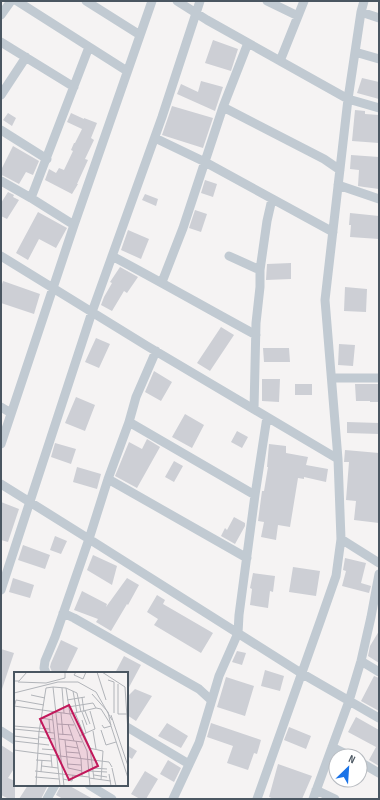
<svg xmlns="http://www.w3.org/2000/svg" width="380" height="800" viewBox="0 0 380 800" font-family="'Sofia Sans Condensed',sans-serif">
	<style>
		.building { fill: #cdcfd5 }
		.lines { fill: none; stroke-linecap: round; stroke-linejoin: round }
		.minor { stroke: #c1cad2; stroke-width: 9 }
		.inset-road { fill: none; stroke: #b1b4b9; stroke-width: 1 }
		.view { fill: #c2185b; fill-opacity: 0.15; stroke: #c2185b; stroke-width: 2 }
		.inset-edge { fill: none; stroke: #4a5661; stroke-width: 2 }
	</style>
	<rect width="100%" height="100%" fill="#f5f3f3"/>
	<!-- building -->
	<path class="building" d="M213 40 238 49 231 71 205 63Z
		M362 78 379 82V99L357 93Z
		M201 81 223 87 215 111 177 94 181 84 198 92Z
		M172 106 213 118 203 148 162 135Z
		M355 110 365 111V114L379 115V143L352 141Z
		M8 113 16 118 12 126 3 120Z
		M71 113 84 119V118L97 123 91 138 94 140 85 159 88 160 77 184H78L72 194 45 180 49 169 56 173 59 168 64 170 73 151 71 150 74 143H75L82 129 67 122Z
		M13 146 39 161 33 175 26 172 19 184 4 176 1 175V170Z
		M351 155 379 157V189L364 187 358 186 359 170 350 169Z
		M205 180 217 184 213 197 201 193Z
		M8 192 14 195 13 197 19 200 7 219 1 216V203Z
		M145 194 158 199 156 206 142 200Z
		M195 210 207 214 201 232 189 228Z
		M38 212 67 228 56 248 39 239 28 260 16 253Z
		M350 213 379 216V239L350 237 351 225H349Z
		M128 230 149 239 141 259 121 250Z
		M291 263V279L266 280 267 264Z
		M120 267 138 277 127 293 124 291 112 311 101 305 104 297 112 283 110 282Z
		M3 281 40 294 34 314 1 303V287Z
		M345 287 367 289 366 312 344 311Z
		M221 327 234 335 210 371 197 363Z
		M96 338 110 344 99 368 85 362Z
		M339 344 355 345 353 366 338 365Z
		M263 348H289L290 362H264Z
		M154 371 172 382 161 401 145 392Z
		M262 379H280L279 402 262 401Z
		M295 384H312V395H295Z
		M355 384H379V402H370V401H356Z
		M76 397 95 405 85 431 65 423Z
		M185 414 204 425 192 448 172 437Z
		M347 422 379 423V434L347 433Z
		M237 431 248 437 242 448 231 442Z
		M147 439 160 447 137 488 115 476 129 442 142 449Z
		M55 443 76 449 71 464 51 457Z
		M269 444 286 446V453L308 457 306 465 328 469 326 482 304 477V479L298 478 290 527 278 525 276 540 261 537 264 522 258 521 262 491H264L268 467H267Z
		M345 450 379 453V523L354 520 356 501 346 500 349 462H344Z
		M174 461 183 466 174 482 165 477Z
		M77 467 101 474 97 489 73 482Z
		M1 502 19 509 8 542 1 540Z
		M234 517 245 523V526L235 544 221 536 225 528 227 530Z
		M55 536 67 541 61 554 50 550Z
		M23 545 50 555 45 569 18 560Z
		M93 555 117 566 112 585 87 570Z
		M345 558 366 563 361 583 371 586 369 593 342 586 346 571 343 570Z
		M293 567 320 571 316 596 289 592Z
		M253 573 275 576 273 592 270 591 268 608 250 605 252 589 250 588Z
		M13 578 34 585 30 598 9 592Z
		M127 578 139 585 128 605 127 604 111 631 96 622 98 619 74 610 82 591 107 604 106 607Z
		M157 595 165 600 163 604 213 633 201 653 154 625 158 619 147 612Z
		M379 631V663L368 656 370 646Z
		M61 640 78 648 66 673H54L52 672 50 667 51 663Z
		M1 649 14 653 2 689H1Z
		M237 651 246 653 242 665 232 662Z
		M124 656 141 665 127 691V673H115Z
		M265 670 284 676 280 691 261 686Z
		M374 676 379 678V711L361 701Z
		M226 677 254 686 245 716 217 707Z
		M135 689 152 696 136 721 127 715V697Z
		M356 717 379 730V766L369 760 376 747 348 732Z
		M167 723 188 736 181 748 158 736Z
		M211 723 261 740 257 754 254 753 248 770 227 763 233 746 207 737Z
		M289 727 311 736 306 749 284 740Z
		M1 745 15 754V767L8 778 15 781V799H9L1 795Z
		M127 745 137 751 132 759 127 756Z
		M168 760 181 768 174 782 160 774Z
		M278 764 312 776 302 799H274L269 797Z
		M145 771 158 779 146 799H140L131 794Z
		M28 785H48L41 799H19Z
		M61 785H68L93 799H63L56 795Z"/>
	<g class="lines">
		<!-- minor -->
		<path class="minor" d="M17 1 127 71
			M86 1 140 35
			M177 1 207 20 348 99 379 108
			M267 1 298 16
			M361 12 379 18
			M1 15 11 1
			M1 42 74 87
			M355 52 379 59
			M280 61 304 1
			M1 95 26 57
			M223 107 324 159 340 170
			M1 130 47 159
			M155 138 205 162 333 232
			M1 181 31 198 74 225
			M338 185 379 199
			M31 198 89 47
			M1 256 147 346 338 459
			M112 256C161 282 208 309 256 335
			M229 256 260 270
			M162 282 183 228 223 107 248 43
			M332 378H379
			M1 407 11 413
			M254 409 256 323 260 287V270L267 221 272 199
			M129 422 255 495
			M1 444 74 225 152 1
			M108 479 247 558
			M1 484 89 539 301 673 379 718
			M341 539 379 563
			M1 590 92 312 162 117 200 1
			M63 613 74 618 199 689 211 700
			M361 661 379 672
			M46 673 44 668 45 661 55 637 89 539 108 479 129 422 136 397 156 351
			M127 727 189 764
			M1 731 15 740
			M332 747 350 756
			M360 762 379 773
			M89 785 112 799
			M316 790 335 799
			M47 799 55 785
			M173 799 199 743 219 676 238 633 239 615 255 495 267 417
			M257 799 321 619 336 576 341 539 338 459 325 300 348 99 361 12 364 1
			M313 799 349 701 361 661 371 617 379 574"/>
	</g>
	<!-- overview -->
	<g transform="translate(14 672)">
		<rect width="114" height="114" fill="#f5f3f3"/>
		<path class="inset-road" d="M62 0 60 3 69 7 72 0M83 0 92 28M88 0 111 15 114 60M94 8 100 10V41M0 9H5L13 0M4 10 32 11 51 6V0M104 12V42H114M39 15 50 114M48 16 50 41M52 16 63 21 67 40M59 19 63 41M0 21 44 10H64L82 20 98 48M78 22 94 40 97 54M17 23 31 26M68 25 70 40M53 28 71 25M0 34 56 42 82 36 79 31 54 35M0 36 2 28 30 33M82 36 87 37 97 53M71 39 76 52M38 40 46 114M68 40 73 53M47 41 49 63M61 41 76 76 80 107M97 43 114 94M27 46 39 48M35 47 36 61M68 48 72 61M43 52 60 53M54 52 60 69M88 53 90 56 97 54 114 106M0 54 36 57M0 57 40 61M87 58 92 73 102 70M79 59 82 77M44 62 58 63M0 64 24 67M65 64 81 57 76 39M24 65 41 67M45 67 68 70M51 68 54 96 68 99M0 69 35 73M62 69 67 87 68 104M51 74 64 76M75 76 89 79 87 108M28 77 42 78M0 78 22 81M52 80 65 81M22 81 95 90 98 95M37 83 38 95M22 88 37 89M53 92 67 93M28 94 44 96M79 96 93 97M98 96 102 114M21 99 75 105M75 99 93 100M27 100 28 88M95 102 97 114M80 103 93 105M21 105 45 107M75 106 97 109M49 107 58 109 59 103M22 114 25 60 32 16 39 15 52 16 56 42 73 79 76 114"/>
		<path class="view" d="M55 33 84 94 55 108 26 47Z"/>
		<rect width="114" height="114" class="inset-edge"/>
	</g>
	<!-- border -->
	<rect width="380" height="800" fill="none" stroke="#4a5661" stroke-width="4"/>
	<!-- north arrow -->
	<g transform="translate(348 768) rotate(25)"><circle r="19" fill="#ffffff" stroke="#b7bbc0"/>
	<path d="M0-3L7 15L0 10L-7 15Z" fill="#1a73e8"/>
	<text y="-6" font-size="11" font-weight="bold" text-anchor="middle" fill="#4a5661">N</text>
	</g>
</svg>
